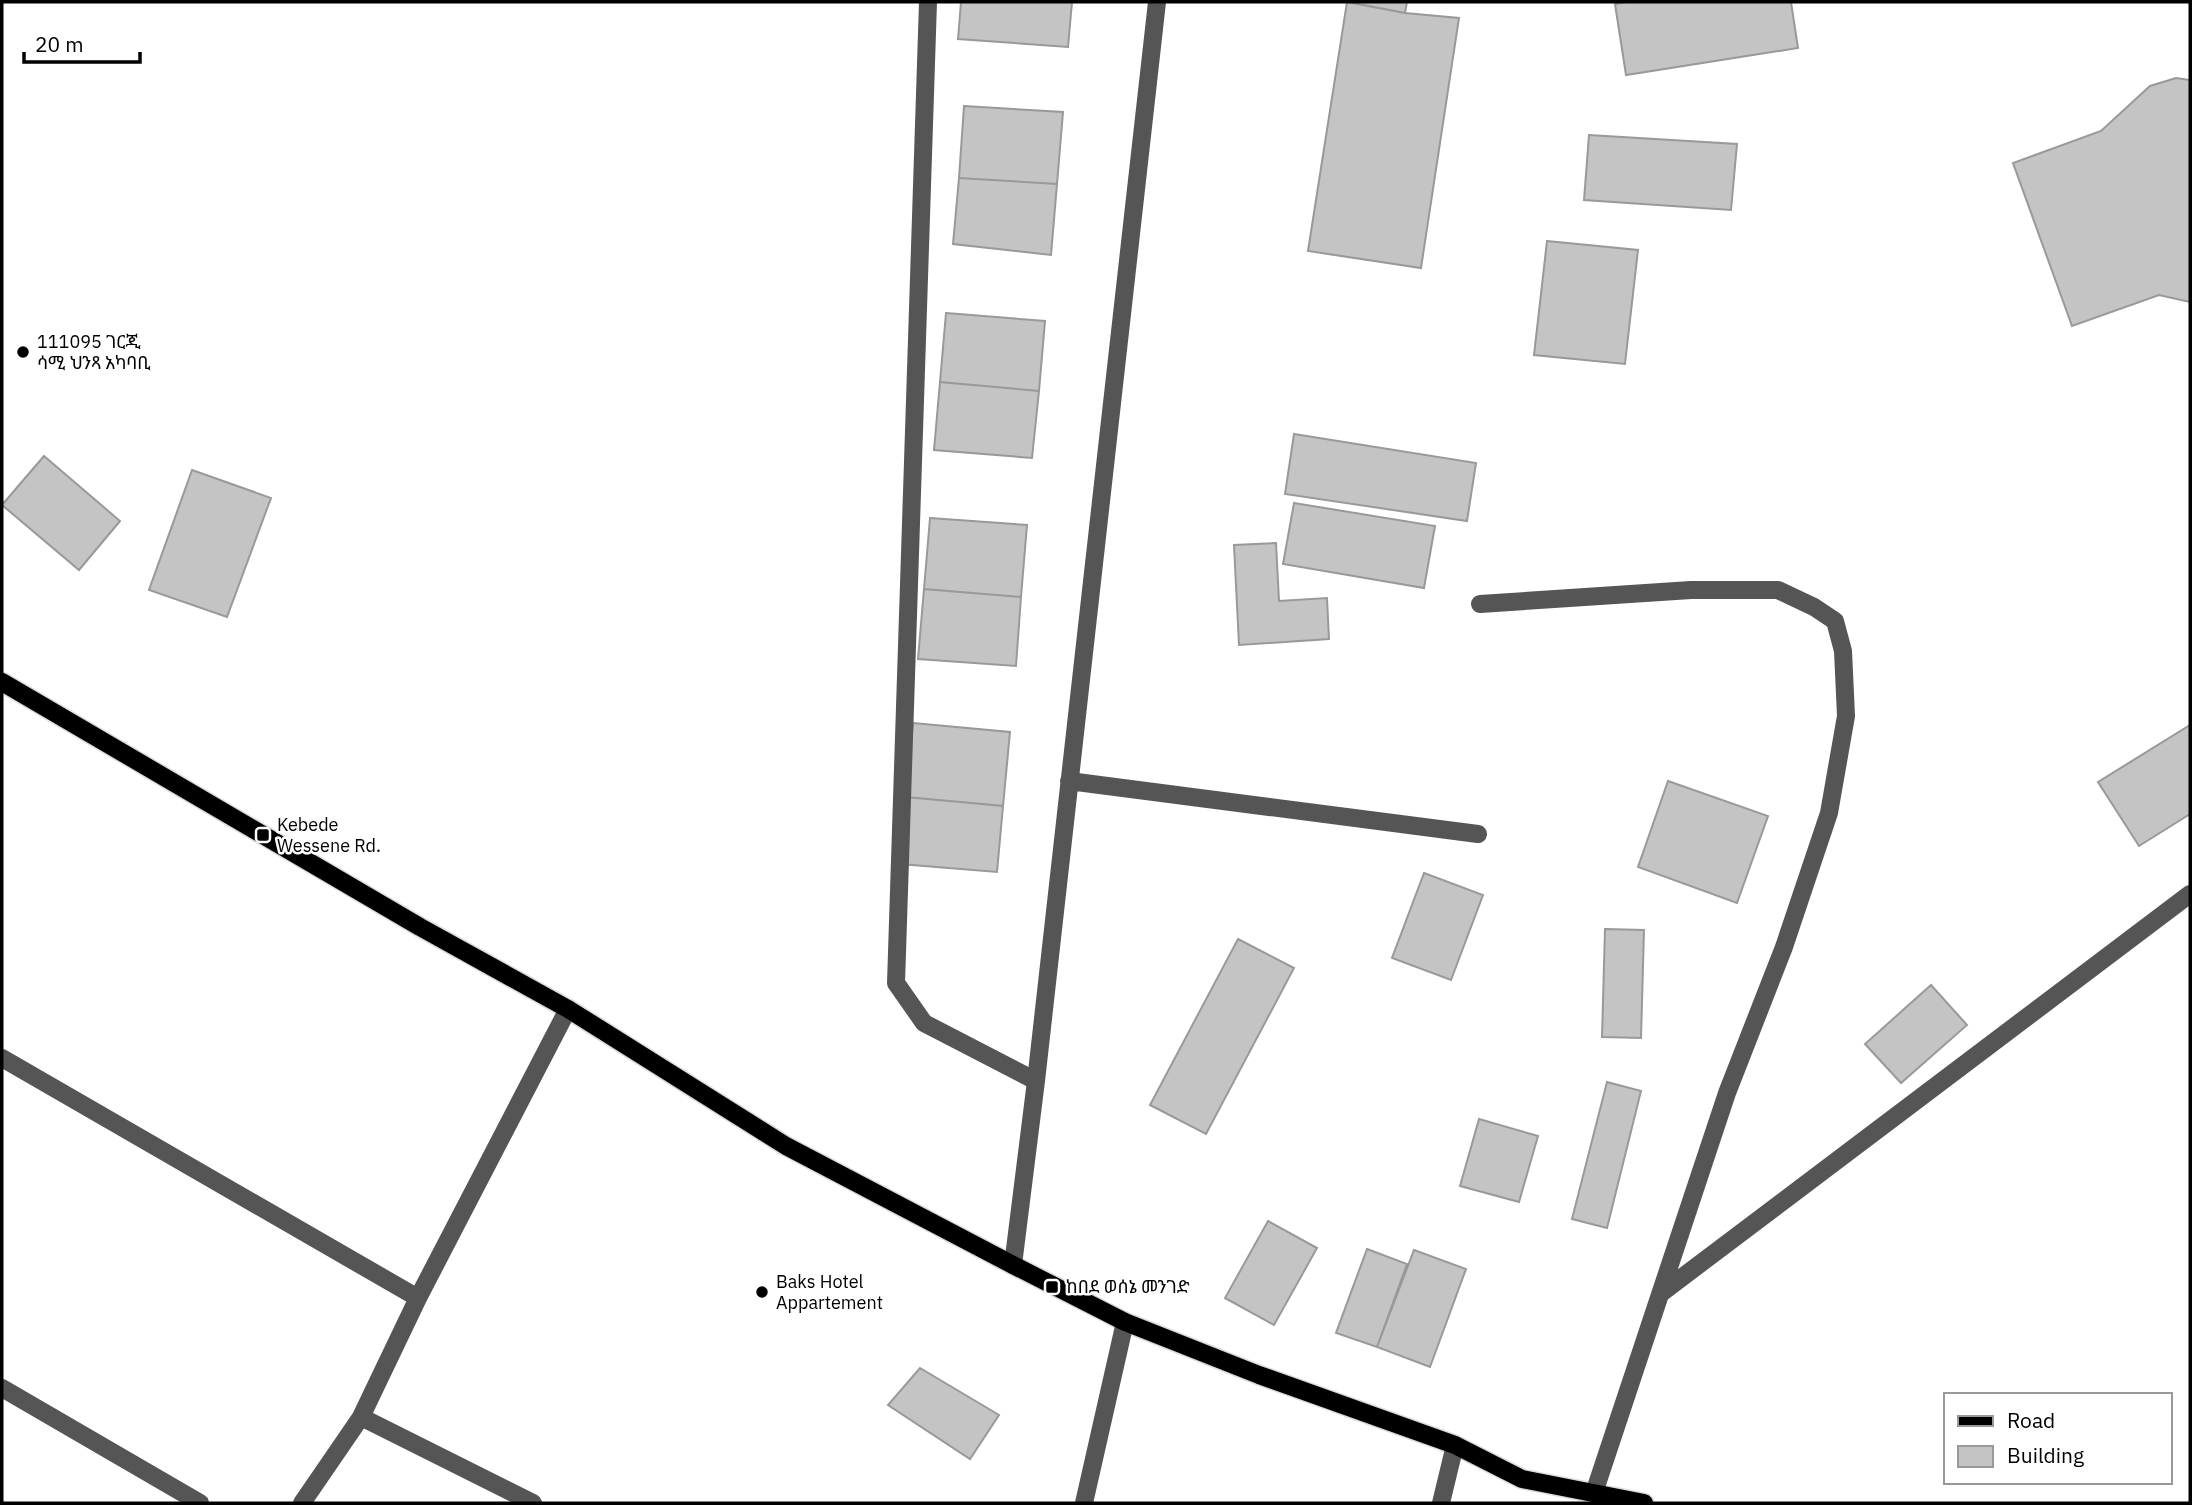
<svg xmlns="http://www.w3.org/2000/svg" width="2192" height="1505" viewBox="0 0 2192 1505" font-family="'IBM Plex Sans','Noto Sans Ethiopic',sans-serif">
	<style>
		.building { fill: #c4c4c4; stroke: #999; stroke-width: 2 }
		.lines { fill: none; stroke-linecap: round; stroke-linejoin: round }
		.major-casing { stroke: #dbdbdb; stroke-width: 21 }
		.minor { stroke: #555; stroke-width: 18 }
		.major { stroke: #000; stroke-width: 18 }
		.poi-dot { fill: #000; stroke: #fff; stroke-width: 2.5 }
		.labels { text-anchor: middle; stroke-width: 5; stroke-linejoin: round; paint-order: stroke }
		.poi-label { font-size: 18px; fill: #000; stroke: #fff; text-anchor: start }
	</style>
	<rect width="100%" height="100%" fill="#fff"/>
	<!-- building -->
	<path class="building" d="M961 2H1072L1068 47 958 39Z
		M1347 2 1405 13 1459 18 1421 268 1308 251Z
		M1348 2H1407L1405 13Z
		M1627 2H1791L1798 48 1626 75 1615 4Z
		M2176 78 2190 80V302L2159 295 2072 326 2013 163 2101 131 2150 86Z
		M964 106 1063 112 1057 184 959 178Z
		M1589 135 1737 144 1731 210 1584 200Z
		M959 178 1057 184 1051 255 953 244Z
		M1547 241 1638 250 1625 364 1534 355Z
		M946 313 1045 321 1039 391 940 382Z
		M940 382 1039 391 1032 458 934 450Z
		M1294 434 1476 463 1467 521 1285 494Z
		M44 456 120 521 79 570 2 505Z
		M192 470 271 498 227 617 149 590Z
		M1294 503 1435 526 1424 588 1283 564Z
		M930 518 1027 525 1021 597 924 589Z
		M1276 543 1279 601 1327 598 1329 639 1239 645 1234 545Z
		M924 589 1021 597 1016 666 918 659Z
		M913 723 1010 732 1003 806 906 797Z
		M2190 725V814L2139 846 2098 782Z
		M1668 781 1768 816 1737 903 1638 867Z
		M906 797 1003 806 997 872 900 864Z
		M1424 873 1483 895 1451 980 1392 958Z
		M1605 929 1644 930 1641 1038 1602 1037Z
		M1238 939 1294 968 1206 1134 1150 1105Z
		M1931 985 1967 1025 1901 1083 1865 1044Z
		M1607 1082 1641 1091 1607 1228 1572 1219Z
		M1479 1119 1538 1136 1519 1202 1460 1186Z
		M1268 1221 1317 1248 1274 1325 1225 1298Z
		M1367 1249 1407 1264 1377 1347 1336 1333Z
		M1414 1250 1466 1269 1430 1367 1377 1347Z
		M920 1368 999 1415 970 1459 888 1405Z"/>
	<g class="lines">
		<!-- major casing -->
		<g class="major-casing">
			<path id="major" d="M2 682 420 927 568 1009 786 1146 1013 1265 1125 1322 1259 1375 1455 1445 1522 1479 1644 1503"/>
		</g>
		<!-- minor -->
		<path class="minor" d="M928 2 896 983 924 1023 1036 1081
			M1480 604 1691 590H1778L1814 607 1835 621 1843 651 1846 716 1829 813 1784 947 1727 1093 1594 1493
			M1069 781 1478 834
			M2 1058 418 1298
			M1013 1265 1036 1081 1157 2
			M1660 1294 2190 894
			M2 1388 200 1503
			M361 1417 533 1503
			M302 1503 361 1417 418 1298 568 1009
			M1084 1503 1125 1322
			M1441 1503 1455 1445"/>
		<!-- major -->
		<use href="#major" class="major"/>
	</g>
	<!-- markers -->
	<g class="poi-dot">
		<circle cx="23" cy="352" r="7"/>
		<rect x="256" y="828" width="14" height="14" rx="3.5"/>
		<rect x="1045" y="1280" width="14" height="14" rx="3.5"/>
		<circle cx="762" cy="1292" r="7"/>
	</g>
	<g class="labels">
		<!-- poi labels -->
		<g class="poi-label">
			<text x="37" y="348">111095 ገርጂ<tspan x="37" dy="21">ሳሚ ህንጻ አካባቢ</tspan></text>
			<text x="277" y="831">Kebede<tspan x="277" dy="21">Wessene Rd.</tspan></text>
			<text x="776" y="1288">Baks Hotel<tspan x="776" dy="21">Appartement</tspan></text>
			<text x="1066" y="1293">ከበደ ወሰኔ መንገድ</text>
		</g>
	</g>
	<!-- border -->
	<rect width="2192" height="1505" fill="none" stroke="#000000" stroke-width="7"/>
	<!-- legend -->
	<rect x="1944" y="1393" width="228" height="91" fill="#ffffff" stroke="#999999" stroke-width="2"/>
	<rect x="1958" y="1416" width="35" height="10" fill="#000000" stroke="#999999" stroke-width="2"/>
	<text x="2007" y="1428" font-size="21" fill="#000000">Road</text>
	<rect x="1958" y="1446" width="35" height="21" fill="#c4c4c4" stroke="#999999" stroke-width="2"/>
	<text x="2007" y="1463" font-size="21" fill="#000000">Building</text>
	<!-- scale -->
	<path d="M24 52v10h116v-10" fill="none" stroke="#000000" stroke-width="3.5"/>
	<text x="35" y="52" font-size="21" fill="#000000" stroke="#ffffff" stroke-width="5" paint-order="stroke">20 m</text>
</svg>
